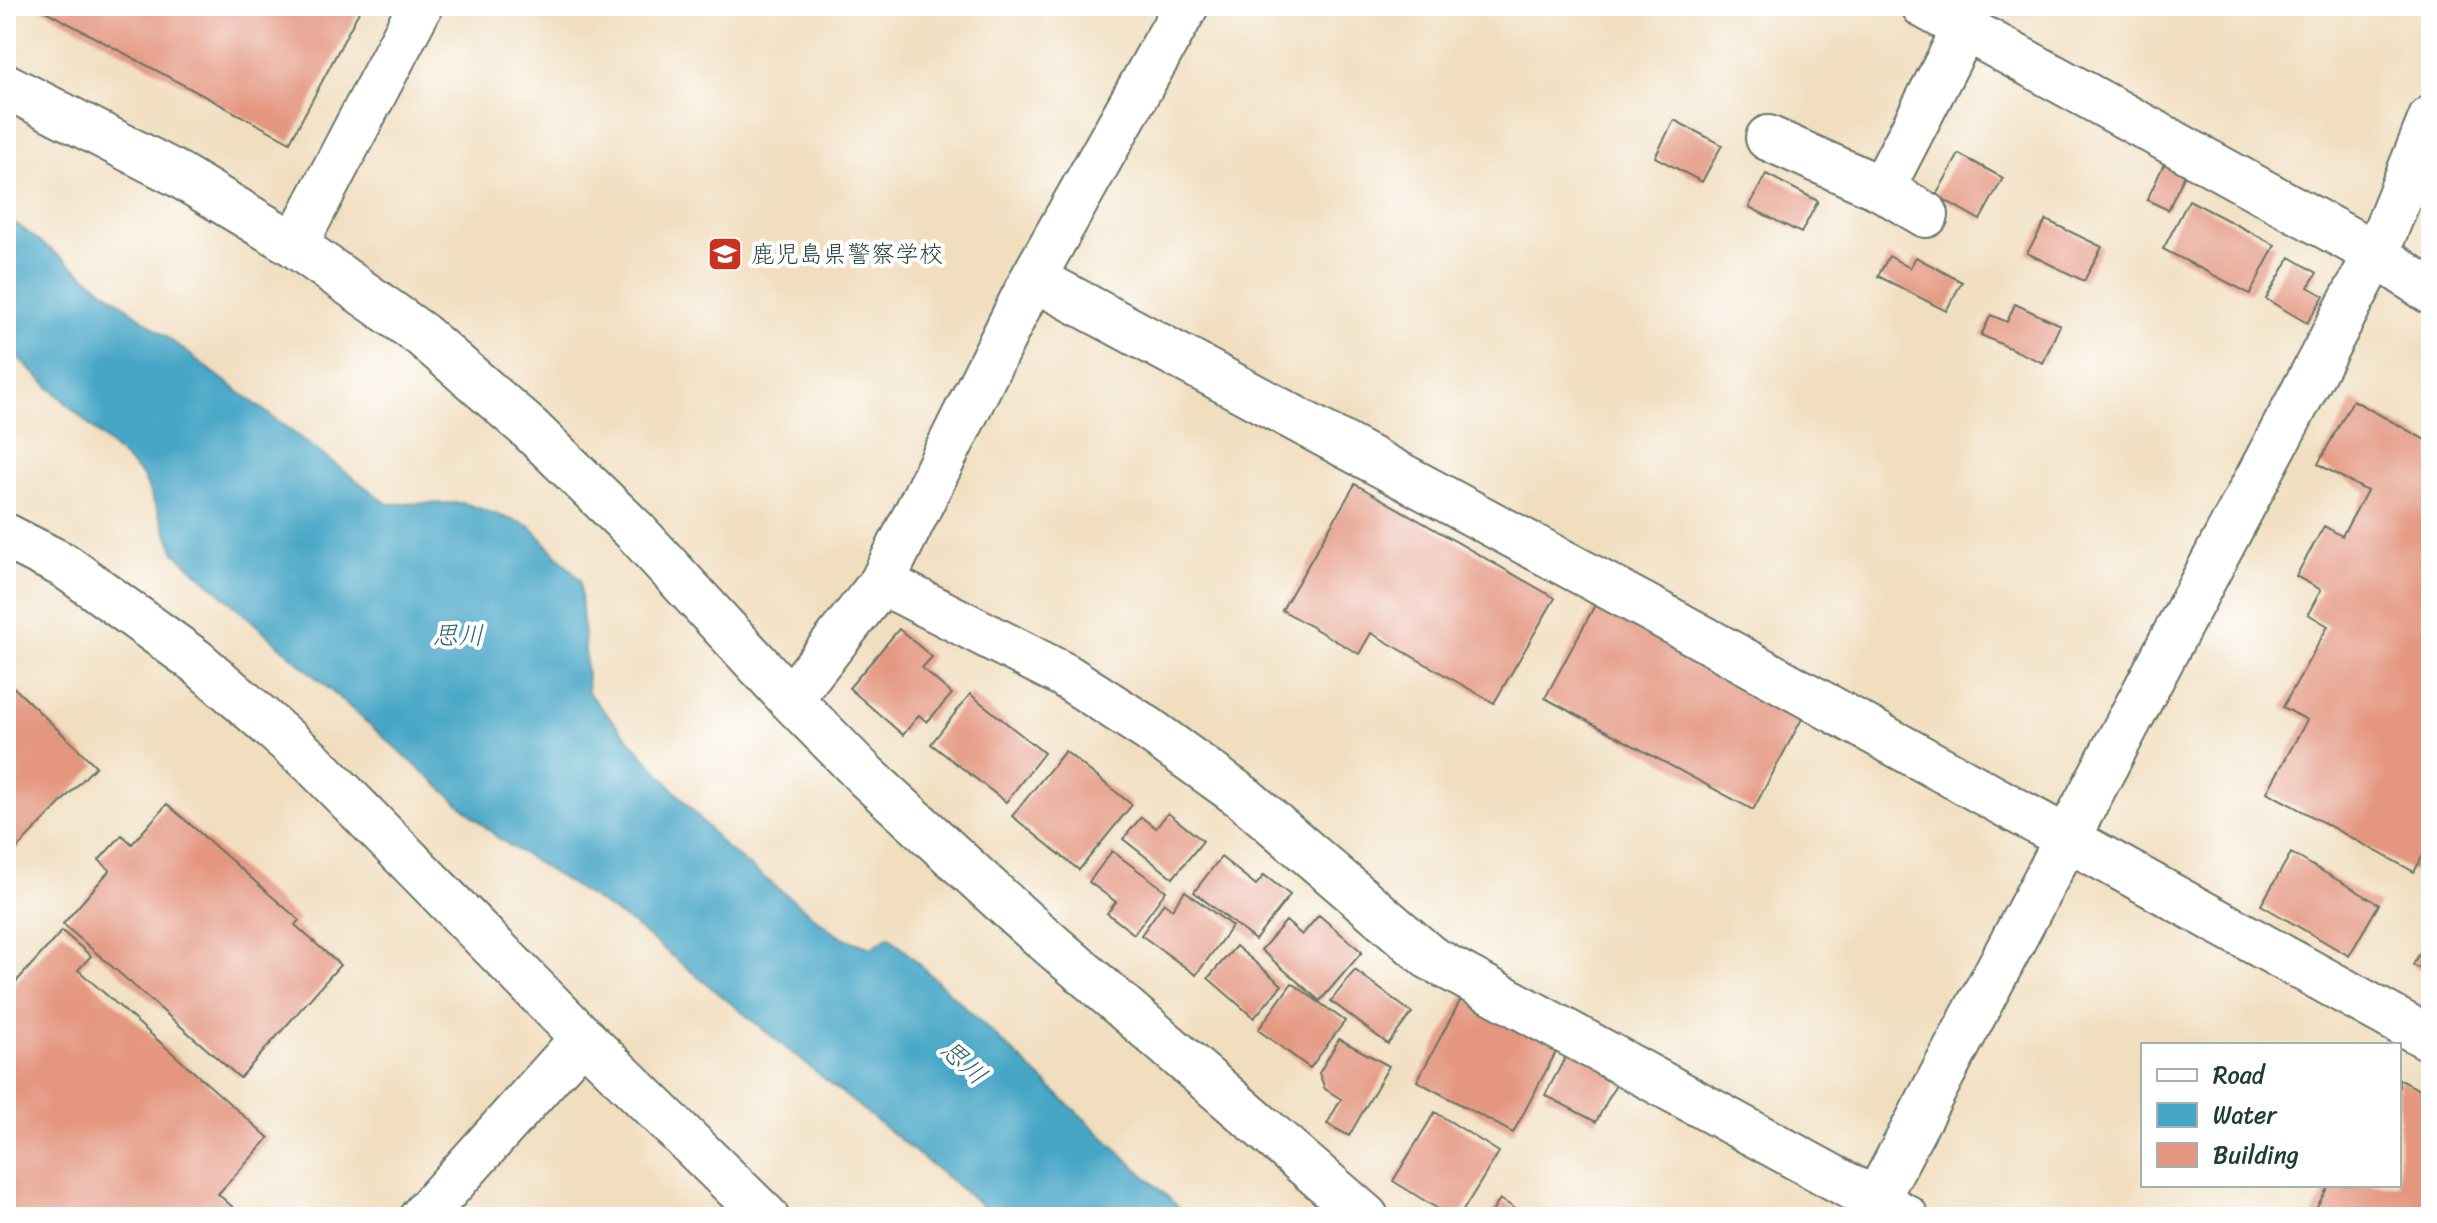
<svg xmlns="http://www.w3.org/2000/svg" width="2437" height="1223" viewBox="0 0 2437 1223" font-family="Sriracha,'Klee One',sans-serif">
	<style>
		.water { fill: #46a6c6; stroke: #32727d; stroke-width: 2 }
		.building { fill: #e49680 }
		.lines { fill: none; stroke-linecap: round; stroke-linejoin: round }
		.minor-casing { stroke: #687565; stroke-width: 48 }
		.minor { stroke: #fff; stroke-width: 44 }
		.labels { text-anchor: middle; stroke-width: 8; stroke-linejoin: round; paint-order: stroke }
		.poi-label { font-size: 24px; fill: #1f3d34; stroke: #fff; text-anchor: start }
		.water-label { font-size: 26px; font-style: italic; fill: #2d6267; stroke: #fff }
	</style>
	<rect width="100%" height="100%" fill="#fff"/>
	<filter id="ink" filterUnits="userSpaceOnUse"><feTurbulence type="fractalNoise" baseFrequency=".0125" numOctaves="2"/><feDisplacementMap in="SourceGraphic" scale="16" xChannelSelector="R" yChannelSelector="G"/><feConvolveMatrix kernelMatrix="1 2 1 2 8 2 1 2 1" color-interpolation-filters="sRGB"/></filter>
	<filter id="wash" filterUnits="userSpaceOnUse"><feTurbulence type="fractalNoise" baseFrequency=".006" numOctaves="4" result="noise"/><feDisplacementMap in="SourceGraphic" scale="32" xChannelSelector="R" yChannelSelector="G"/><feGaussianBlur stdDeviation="1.8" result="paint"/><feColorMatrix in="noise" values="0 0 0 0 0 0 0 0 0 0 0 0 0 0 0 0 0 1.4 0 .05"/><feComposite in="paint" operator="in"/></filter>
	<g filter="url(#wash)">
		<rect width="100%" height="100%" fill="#f1debf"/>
		<!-- water -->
		<path class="water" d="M6 216 388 504 464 503 530 526 580 580 588 693 725 847 839 936 871 948 889 936 1189 1217H996L630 922 498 838 175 553 143 476 6 346Z"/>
		<g id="blocks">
			<!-- building -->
			<path class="building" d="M36 6H362L290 142Z
				M1674 120 1722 145 1702 182 1655 157Z
				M2171 149 2192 160 2168 210 2147 200Z
				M1959 154 2003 178 1980 220 1936 195Z
				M1766 174 1818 201 1801 233 1749 207Z
				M2189 200 2275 245 2250 294 2163 249Z
				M2046 220 2102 247 2084 281 2027 253Z
				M1889 256 1910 268 1916 257 1962 282 1946 311 1878 276Z
				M2290 257 2317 273 2308 287 2324 296 2307 323 2266 299Z
				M2015 304 2060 325 2043 363 1981 335 1991 315 2007 322Z
				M2353 400 2431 443V841L2414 872 2267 792 2307 720 2283 707 2328 626 2308 614 2321 590 2296 576 2324 526 2342 536 2367 491 2318 464Z
				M1355 484 1555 598 1494 703 1371 633 1359 654 1282 610Z
				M1596 603 1804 715 1753 810 1545 698Z
				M899 629 932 657 922 668 952 694 927 722 919 715 903 735 849 688Z
				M6 680 96 766 6 860Z
				M970 694 1044 753 1006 802 931 744Z
				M1065 751 1132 805 1079 870 1012 816Z
				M167 804 299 920 295 925 340 965 240 1078 63 924 110 870 99 860 122 835 132 844Z
				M1168 813 1203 841 1173 878 1123 839 1141 817 1156 828Z
				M1112 851 1166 891 1134 934 1107 913 1116 902 1089 882Z
				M2291 853 2379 904 2349 956 2261 905Z
				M1221 857 1256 885 1264 875 1290 895 1255 940 1194 892Z
				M1185 891 1232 926 1196 975 1141 935 1164 903 1172 909Z
				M1319 915 1362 952 1320 1001 1261 950 1286 921 1302 935Z
				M62 931 91 956 78 970 269 1138 218 1194 244 1217H6V993Z
				M2431 932V975L2413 965Z
				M1236 946 1282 985 1254 1018 1208 978Z
				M1355 970 1412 1013 1388 1044 1331 1001Z
				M1292 983 1345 1021 1310 1068 1258 1030Z
				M1466 990 1562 1041 1513 1133 1417 1081Z
				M1339 1039 1389 1066 1349 1136 1327 1124 1341 1099 1325 1089 1319 1073Z
				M1571 1047 1621 1075 1596 1122 1545 1095Z
				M2399 1079 2431 1096V1217H2311L2329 1185H2399Z
				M1435 1112 1499 1152 1459 1217H1451L1393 1181Z
				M1500 1199 1522 1213 1520 1217H1489Z"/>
		</g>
	</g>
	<g filter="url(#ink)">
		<use href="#blocks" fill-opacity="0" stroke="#687565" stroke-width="2"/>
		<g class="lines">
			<!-- minor casing -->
			<g class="minor-casing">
				<path id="minor" d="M1924 6 2376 254 2431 292
					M6 86 179 175 295 245 422 335 529 428 635 531 790 699 867 777 1025 922 1366 1217
					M1768 138 1882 189 1926 215
					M1882 189 1965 28
					M295 245 420 6
					M1033 278 1654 611 2431 1039
					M6 536 65 566 196 661 313 763 583 1038 766 1217
					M882 582 1064 675 1148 729 1244 798 1429 957 1906 1217
					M790 699 882 582 1033 278 1186 6
					M422 1217 583 1038
					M1867 1217 2376 254 2431 118"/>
			</g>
			<!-- minor -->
			<use href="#minor" class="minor"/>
		</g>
	</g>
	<!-- icons -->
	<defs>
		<g id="school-square" transform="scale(1.8)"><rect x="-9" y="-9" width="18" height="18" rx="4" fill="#c8321e" stroke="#fff"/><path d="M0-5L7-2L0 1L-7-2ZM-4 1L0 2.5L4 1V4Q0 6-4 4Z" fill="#fff"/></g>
	</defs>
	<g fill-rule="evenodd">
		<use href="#school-square" x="725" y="254"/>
	</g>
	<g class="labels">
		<!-- poi labels -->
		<g class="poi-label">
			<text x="751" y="262">鹿児島県警察学校</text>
		</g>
		<!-- water labels -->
		<g class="water-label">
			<text x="458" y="644">思川</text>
			<text transform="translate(964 1062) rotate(42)" y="9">思川</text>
		</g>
	</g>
	<!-- margin -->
	<rect width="2437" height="1223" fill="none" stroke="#fff" stroke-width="32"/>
	<!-- legend -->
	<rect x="2141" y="1043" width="260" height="144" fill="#ffffff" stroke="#a5b1ae" stroke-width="2"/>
	<rect x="2157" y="1069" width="40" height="12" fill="#ffffff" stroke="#a5b1ae" stroke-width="2"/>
	<text x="2213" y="1083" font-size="24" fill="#1f3d34">Road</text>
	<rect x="2157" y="1103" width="40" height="24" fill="#46a6c6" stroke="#a5b1ae" stroke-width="2"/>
	<text x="2213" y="1123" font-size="24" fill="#1f3d34">Water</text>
	<rect x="2157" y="1143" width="40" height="24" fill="#e49680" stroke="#a5b1ae" stroke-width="2"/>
	<text x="2213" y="1163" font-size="24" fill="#1f3d34">Building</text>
</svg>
